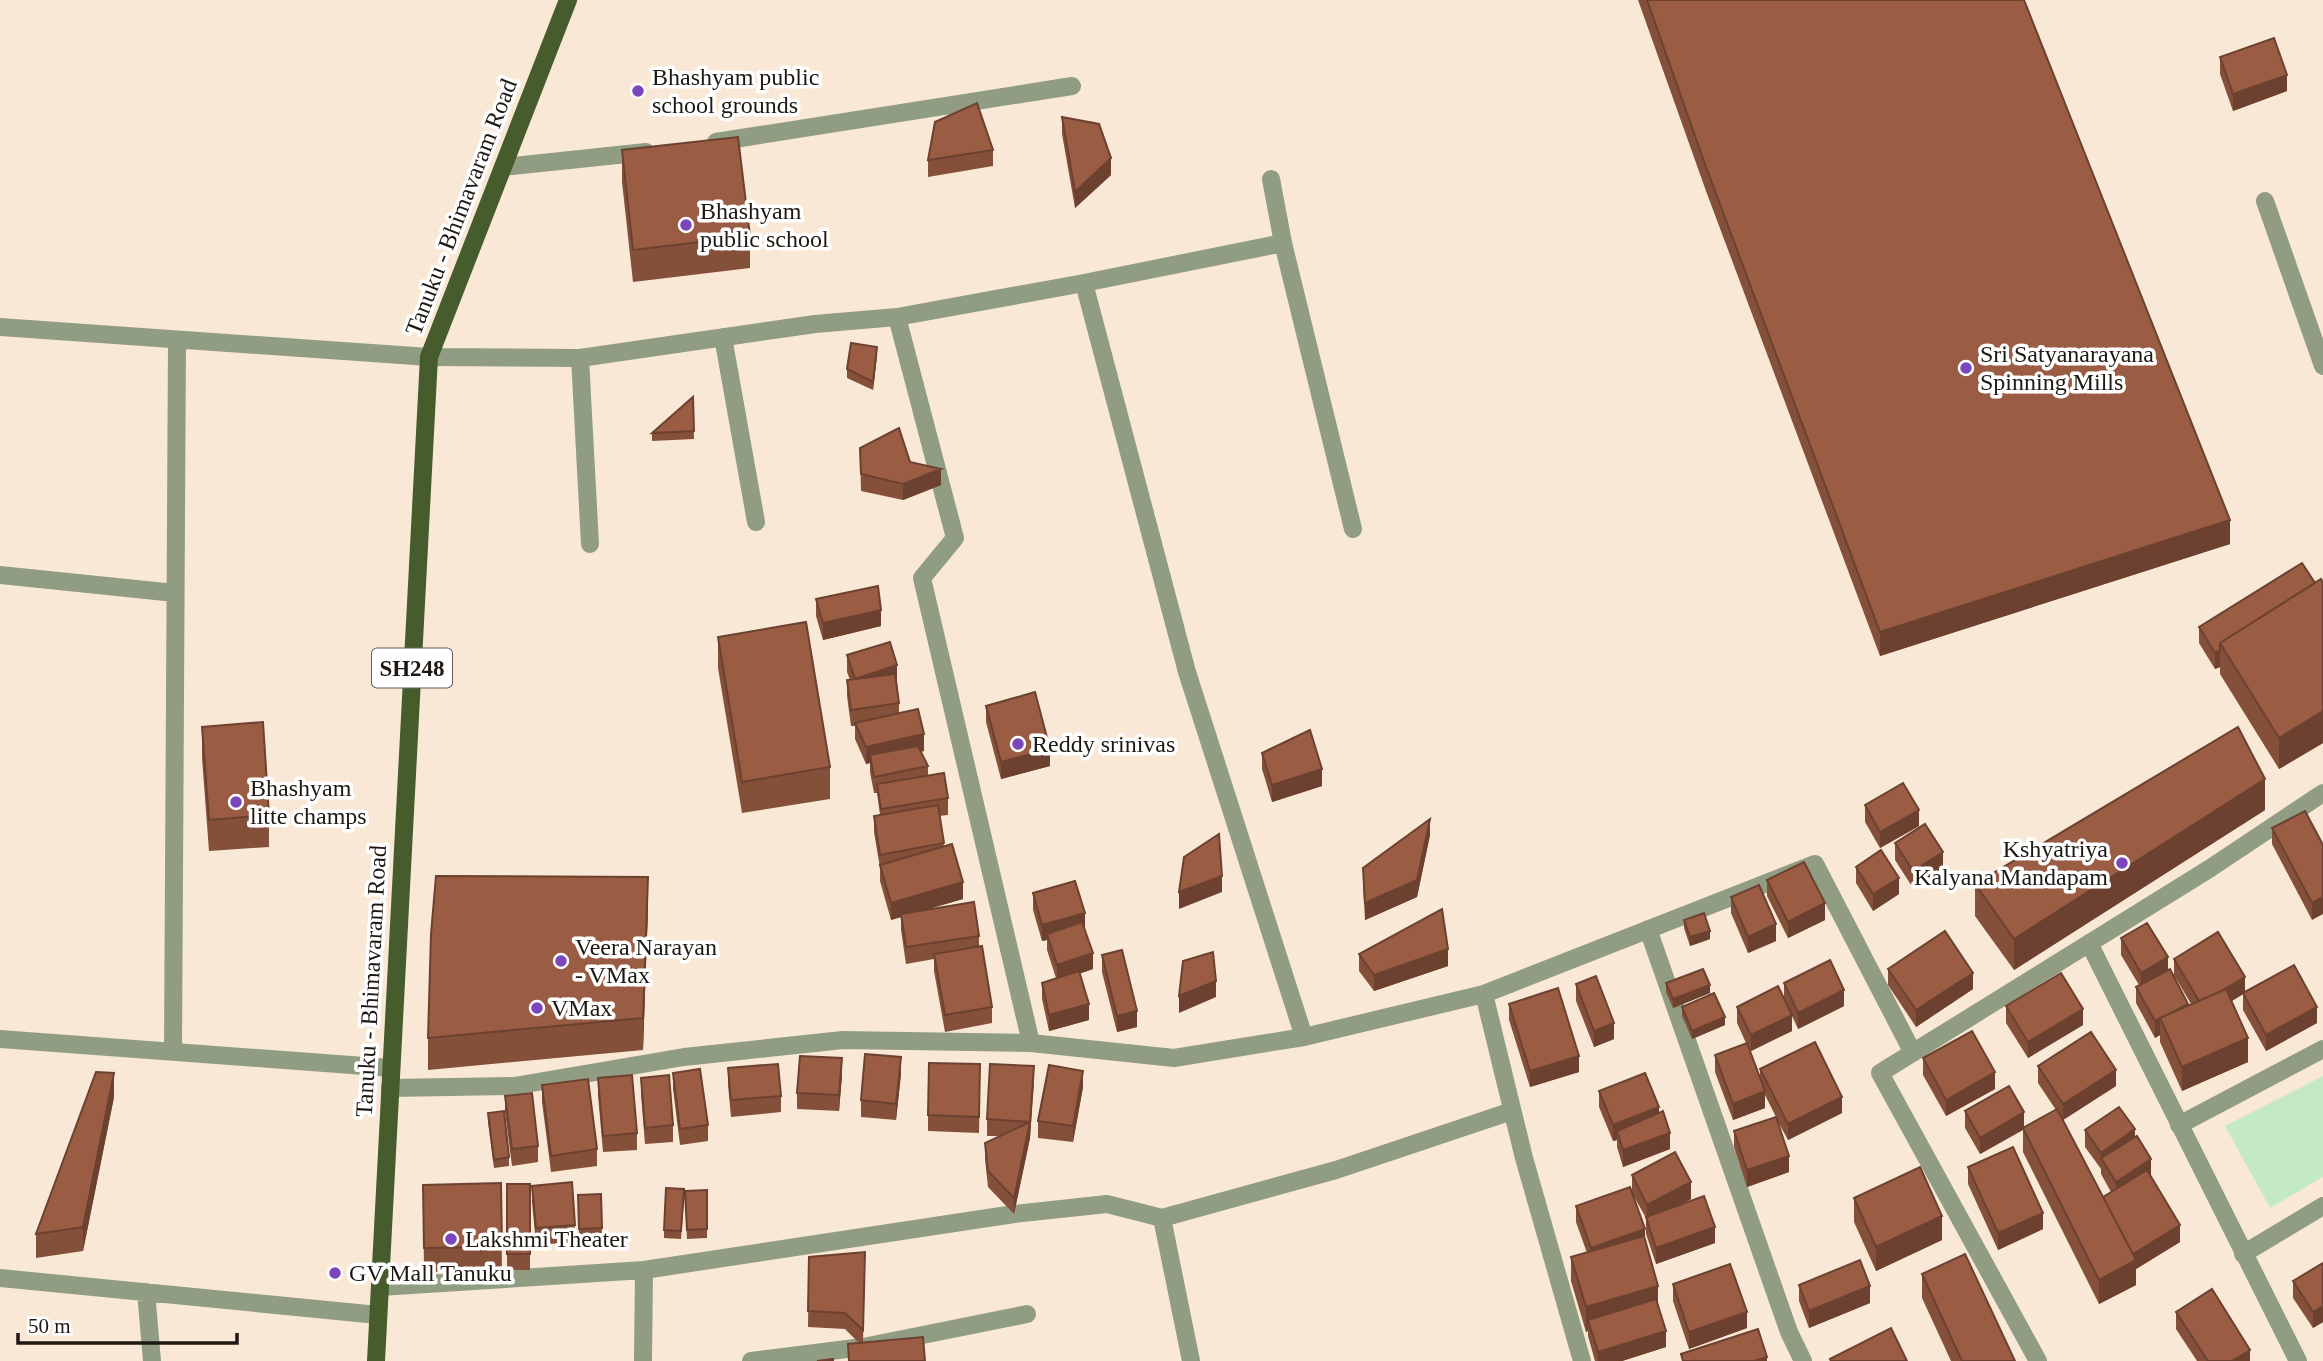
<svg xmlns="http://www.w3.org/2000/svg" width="2323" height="1361" viewBox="0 0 2323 1361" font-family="Georgia,serif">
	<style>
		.green { fill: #c3eac5 }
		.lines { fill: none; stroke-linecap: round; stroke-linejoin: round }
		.street { stroke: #909d83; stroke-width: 18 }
		.primary { stroke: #475c2d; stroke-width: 18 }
		.wall { fill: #84503a }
		.shaded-wall { fill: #6c4130 }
		.building { fill: #9a5d44; stroke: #6c4130; stroke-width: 2 }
		.poi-dot { fill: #7b45bc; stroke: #fff; stroke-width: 2.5 }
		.labels { text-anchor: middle; stroke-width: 7; stroke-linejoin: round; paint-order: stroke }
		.shield { fill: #fff; stroke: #625d59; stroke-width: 2 }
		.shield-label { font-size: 23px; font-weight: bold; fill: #1e1812 }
		.poi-label { font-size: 24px; fill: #1e1812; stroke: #fff; text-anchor: start }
		.street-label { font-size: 24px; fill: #1e1812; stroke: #fff }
	</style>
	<rect width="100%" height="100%" fill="#fae8d6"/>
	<!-- green -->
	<path class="green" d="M2323 1076V1177L2270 1208 2225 1126Z"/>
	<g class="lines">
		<!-- street -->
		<path class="street" d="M716 142 1072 86
			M503 167 646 152
			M1271 179 1283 243
			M2265 201 2323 366
			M897 317 1084 283
			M0 327 429 357 580 358 815 324 897 317 955 538 922 578 1031 1043
			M723 337 756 522
			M580 358 590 544
			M0 575 175 593
			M1648 929 1789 1332 1803 1361
			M2089 943 2298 1361
			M1304 1037 1187 672 1084 283 1283 243 1353 529
			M0 1039 391 1068
			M173 1052 177 340
			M390 1088 514 1086 684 1057 843 1040 1031 1043 1174 1058 1304 1037 1484 994
			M2179 1125 2323 1049
			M1162 1218 1191 1361
			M2243 1254 2323 1206
			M0 1278 378 1315
			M380 1287 644 1270 1014 1214 1107 1204 1162 1218 1336 1170 1512 1111
			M146 1292 152 1361
			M643 1361 644 1270
			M751 1361 863 1347 1027 1314
			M1582 1361 1524 1158 1484 994 1815 864 1913 1053
			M2038 1361 1880 1073 2209 869 2323 793"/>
		<!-- primary -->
		<path class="primary" d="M376 1361 429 357 568 0"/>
	</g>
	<!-- wall -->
	<path class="wall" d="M1638 0H2024L2230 544 1880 656 1706 191Z
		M2220 57 2287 91 2233 111 2220 74Z
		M1062 117 1111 175 1075 208 1062 134Z
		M622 150 750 236V268L633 282 622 182Z
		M993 150V166L928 177V160Z
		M877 355 873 390 847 378V369Z
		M693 397 694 439 652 441V433Z
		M860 448 910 462 941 485 903 500 861 491Z
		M2315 583H2323V743L2279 769 2220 674V667L2215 669 2199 643V627Z
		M816 599 881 626 823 640 816 616Z
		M718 637 830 767V799L742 813 718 668Z
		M847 655 897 681 899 703V713L924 751 920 752 928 766V776L948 798V815L939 816 944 846 963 899 924 910 979 936V947L992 1007V1023L945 1032 934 971V959L906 964 901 930V917L891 920 880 881V868L874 832V816L880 815 877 793H874L870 772V763L866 764 855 739V726H851L847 696V680H850L847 672Z
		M986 706 1050 766 1001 779 986 722Z
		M202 727 269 815V847L209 851 202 758Z
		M1262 753 1322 786 1272 802 1262 769Z
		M1865 805 1919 826 1880 848 1865 822Z
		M2265 810 2014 970 1975 916V884Z
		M2272 828 2323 845 2312 920 2272 844Z
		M1430 835 1417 897 1365 920 1363 885V868Z
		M1895 843 1943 868 1913 888 1895 860Z
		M1856 867 1899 894 1873 911 1856 883Z
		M1767 880 1825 920 1788 938 1767 896Z
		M1033 893 1084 929 1093 969 1079 974 1089 1020 1049 1031 1042 999V983L1056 978 1047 950V940L1042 941 1033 910Z
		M1731 897 1776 941 1748 953 1731 913Z
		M648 908 643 1050 428 1070V1038Z
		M1684 920 1710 939 1690 946 1684 928Z
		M2121 938 2168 970 2188 1006 2191 1004 2174 975V959L2245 992 2317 1023 2266 1051 2243 1010V994L2231 1001 2248 1062 2182 1091 2160 1042V1035L2155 1038 2136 1003V987L2139 985 2121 955Z
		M1359 954 1448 966 1374 991 1359 971Z
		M1102 955 1137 1027 1117 1032 1102 972Z
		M1888 969 1973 989 1916 1027 1888 985Z
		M1666 983 1710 993 1673 1008 1666 992Z
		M1784 983 1844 1006 1798 1029 1792 1016V1031L1751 1051 1747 1044 1760 1079V1069L1842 1113 1788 1140 1776 1118 1789 1172 1747 1187 1734 1147V1131L1776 1117 1765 1095V1108L1733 1120 1715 1072V1055L1746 1043 1737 1023V1007L1784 999Z
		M1576 984 1614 1039 1594 1047 1576 1001Z
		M1509 1004 1579 1072 1530 1087 1509 1020Z
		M2006 1006 2083 1025 2028 1058 2006 1023Z
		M1682 1007 1725 1025 1692 1039 1682 1016Z
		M1923 1058 1995 1089 1946 1116 1923 1075Z
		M2038 1066 2116 1086 2063 1120 2103 1197 2111 1192 2101 1174V1169L2085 1147V1130L2135 1137 2151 1176H2150L2180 1242 2136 1269V1285L2099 1304 2023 1152V1130L1980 1154 1965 1128V1111L2024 1127 2056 1110 2038 1083Z
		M728 1068 781 1096V1112L731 1117 728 1085Z
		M673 1073 708 1125V1141L680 1145 673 1089Z
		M901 1074 896 1120 861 1117V1100Z
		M842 1075 839 1111 797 1109V1093Z
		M598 1078 637 1133V1150L603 1152 598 1095Z
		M641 1078 673 1125V1142L645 1144 641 1094Z
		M980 1081 979 1133 928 1131V1115Z
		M1034 1083 1030 1138 1014 1214 988 1187 985 1159V1143L999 1136H987V1119Z
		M542 1085 597 1149V1166L551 1172 542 1102Z
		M1083 1087 1073 1142 1038 1138V1121Z
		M1599 1091 1659 1113 1670 1149 1623 1167 1617 1147V1140L1613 1141 1599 1107Z
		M505 1096 538 1146V1162L512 1166 505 1112Z
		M114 1097 83 1251 36 1258V1234Z
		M488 1113 509 1157V1166L494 1168 488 1122Z
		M1968 1167 2043 1229 1998 1250 1968 1184Z
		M1632 1175 1691 1199 1675 1207 1715 1243 1656 1264 1646 1234V1218L1632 1193 1645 1239 1666 1347 1622 1361H1595L1588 1336V1331L1586 1332 1571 1281V1257L1587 1253 1576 1222V1206L1632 1191Z
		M501 1183 502 1271 424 1272 423 1185Z
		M507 1184H530V1270H507Z
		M532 1186 575 1225V1242L536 1245 532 1202Z
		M707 1190V1238L687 1239 685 1191Z
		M601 1194 602 1237H579L578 1195Z
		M684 1198 681 1239 664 1238V1230Z
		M1854 1198 1942 1240 1876 1271 1854 1222Z
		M809 1257 865 1269 863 1342 925 1361H848V1344L859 1343 845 1329 808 1327Z
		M2323 1263V1322L2313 1328 2293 1298V1281Z
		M1922 1274 2015 1361H1951L1922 1298Z
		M1673 1284 1747 1328 1689 1349 1673 1301Z
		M1799 1285 1870 1303 1809 1328 1799 1301Z
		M2176 1312 2250 1361H2197L2176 1329Z"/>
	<!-- shaded-wall -->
	<path class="shaded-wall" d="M2287 75V91L2233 111V94Z
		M1111 158V175L1075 208V192Z
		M877 347V355L873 390V382Z
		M941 469V485L903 500V484Z
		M2230 520V544L1880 656V632Z
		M881 610V626L823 640V623Z
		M2220 650V667L2215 669V653Z
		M897 665V681L855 679Z
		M2323 711V743L2279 769V738Z
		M924 734V751L871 762 870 755V763L866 764V747Z
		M1050 749V766L1001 779V762Z
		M1322 769V786L1272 802V785Z
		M2265 779V810L2014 970V939Z
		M1919 810V826L1880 848V832Z
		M1430 819V835L1417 897 1365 920V903Z
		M1943 852V868L1913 888V871Z
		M1222 876V892L1179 909V892Z
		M648 877V908L643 1050V1018Z
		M1899 878V894L1873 911V894Z
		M963 882V899L891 920V903Z
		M2323 897V914L2312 920V903Z
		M1825 903V920L1788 938V922Z
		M1085 913V929L1047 934V940L1042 941V925Z
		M1776 924V941L1748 953V937Z
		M1710 931V939L1690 946V937Z
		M1448 949V966L1374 991V975Z
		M1093 953V969L1057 981V965Z
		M2168 957V974L2141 989V973Z
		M1973 973V989L1916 1027V1010Z
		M2245 977V993L2201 1020V1003Z
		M1216 981V997L1179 1013V996Z
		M1710 985V993L1673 1008V999Z
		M1844 990V1006L1798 1029V1013Z
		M1089 1004V1020L1049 1031V1015Z
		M2317 1007V1023L2266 1051V1035Z
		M2083 1009V1025L2028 1058V1042Z
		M1137 1011V1027L1117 1032V1016Z
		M1792 1015V1031L1751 1051V1035Z
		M1725 1017V1025L1692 1039V1031Z
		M2160 1019V1035L2155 1038V1021Z
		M1614 1023V1039L1594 1047V1031Z
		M2248 1038V1062L2182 1091V1067Z
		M1579 1056V1072L1530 1087V1071Z
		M901 1057V1074L896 1120V1104Z
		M842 1058V1075L839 1111V1095Z
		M1034 1066 1030 1138 1014 1214V1198L1030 1122Z
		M2116 1070V1086L2063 1120V1104Z
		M1083 1071V1087L1073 1142V1126Z
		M1995 1072V1089L1946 1116V1100Z
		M114 1073V1097L83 1251V1227Z
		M1765 1091V1108L1733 1120V1104Z
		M1842 1097V1113L1788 1140V1124Z
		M1659 1107V1123L1617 1131V1140L1613 1141V1125Z
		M2024 1112V1129L1980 1154V1138Z
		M2135 1129V1146L2101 1158V1153Z
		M1670 1133V1149L1623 1167V1150Z
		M1789 1156V1172L1747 1187V1170Z
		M2151 1159V1176L2116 1198V1182Z
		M1691 1182V1199L1647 1221V1205Z
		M2043 1213V1229L1998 1250V1233Z
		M1942 1216V1240L1876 1271V1247Z
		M2180 1225V1242L2136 1269V1285L2099 1304V1280L2133 1254Z
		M1715 1227V1243L1656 1264V1248Z
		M1645 1229V1246L1591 1265V1248Z
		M1658 1286V1311L1588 1320V1331L1586 1332V1307Z
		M1870 1286V1303L1809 1328V1311Z
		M2323 1306V1322L2313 1328V1312Z
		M1747 1312V1328L1689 1349V1332Z
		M1666 1331V1347L1622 1361H1598V1352Z
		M2250 1350V1361H2232Z
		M1767 1357V1361H1754Z"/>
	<!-- building -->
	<path class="building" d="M1647 0H2024L2230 520 1880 632 1706 167Z
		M2274 38 2287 75 2233 94 2220 57Z
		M977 103 993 150 928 160 935 122Z
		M1062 117 1099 124 1111 158 1075 192Z
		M738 137 750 236 633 250 622 150Z
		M851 343 877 347 873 382 847 369Z
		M693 397 694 431 652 433Z
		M899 428 910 462 941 469 903 484 861 474 860 448Z
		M2302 563 2315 583 2220 643V650L2215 653 2199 627Z
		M2321 579 2323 583V711L2279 738 2220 643Z
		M878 586 881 610 823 623 816 599Z
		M806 622 830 767 742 782 718 637Z
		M890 642 897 665 855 679 847 655Z
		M895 674 899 703 851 710 847 680Z
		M1035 692 1050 749 1001 762 986 706Z
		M918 709 924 734 866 747 855 723Z
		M263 722 269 815 209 820 202 727Z
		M2238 727 2265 779 2014 939 1975 884Z
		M1310 730 1322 769 1272 785 1262 753Z
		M918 746 928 766 874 777 870 755Z
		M944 773 948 798 881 809 877 784Z
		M1903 783 1919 810 1880 832 1865 805Z
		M938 805 944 843 880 855 874 816Z
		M2305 811 2323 845V897L2312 903 2272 828Z
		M1430 819 1417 880 1365 903 1363 868Z
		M1925 824 1943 852 1913 871 1895 843Z
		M1219 834 1222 876 1179 892 1184 857Z
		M952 844 963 882 891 903 880 865Z
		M1881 850 1899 878 1873 894 1856 867Z
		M1804 862 1825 903 1788 922 1767 880Z
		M436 876 648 877 643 1018 428 1038 431 934Z
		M1075 881 1085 913 1042 925 1033 893Z
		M1759 885 1776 924 1748 937 1731 897Z
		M974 902 979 936 906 947 901 914Z
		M1442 909 1448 949 1374 975 1359 954Z
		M1704 913 1710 931 1690 937 1684 920Z
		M1082 922 1093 953 1057 965 1047 934Z
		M2147 923 2168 957 2141 973 2121 938Z
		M1945 931 1973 973 1916 1010 1888 969Z
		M2218 932 2245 977 2219 992 2199 1001 2174 959Z
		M982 946 992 1007 945 1015 934 954Z
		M1122 950 1137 1011 1117 1016 1102 955Z
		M1213 952 1216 981 1179 996 1183 961Z
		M1830 960 1844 990 1798 1013 1784 983Z
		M2294 965 2317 1007 2266 1035 2243 993Z
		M1703 969 1710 985 1673 999 1666 983Z
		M2170 969 2188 1004 2155 1021 2136 987Z
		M1079 971 1089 1004 1049 1015 1042 983Z
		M2061 973 2083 1009 2028 1042 2006 1006Z
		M1596 976 1614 1023 1594 1031 1576 984Z
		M1778 986 1792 1015 1751 1035 1737 1007Z
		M1558 988 1579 1056 1530 1071 1509 1004Z
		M2226 989 2248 1038 2182 1067 2160 1018Z
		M1714 993 1725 1017 1692 1031 1682 1007Z
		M1972 1031 1995 1072 1946 1100 1923 1058Z
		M2091 1032 2116 1070 2063 1104 2038 1066Z
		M1815 1042 1842 1097 1788 1124 1760 1069Z
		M1747 1043 1765 1091 1733 1104 1715 1055Z
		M865 1054 901 1057 896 1104 861 1100Z
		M800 1056 842 1058 839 1095 797 1093Z
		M929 1063 980 1064 979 1117 928 1115Z
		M778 1064 781 1096 731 1100 728 1068Z
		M990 1064 1034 1066 1030 1122 987 1119Z
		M1049 1065 1083 1071 1073 1126 1038 1121Z
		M700 1069 708 1125 680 1129 673 1073Z
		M96 1072 114 1073 83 1227 36 1234Z
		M1645 1073 1659 1107 1613 1125 1599 1091Z
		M632 1075 637 1133 603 1136 598 1078Z
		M669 1075 673 1125 645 1128 641 1078Z
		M588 1079 597 1149 551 1156 542 1085Z
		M2009 1086 2024 1112 1980 1138 1965 1111Z
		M532 1093 538 1146 512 1149 505 1096Z
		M2119 1107 2135 1129 2101 1153 2085 1130Z
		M2057 1109 2136 1260 2099 1280 2023 1128Z
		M504 1111 509 1157 494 1160 488 1113Z
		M1663 1111 1670 1133 1623 1150 1617 1131Z
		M1776 1117 1789 1156 1747 1170 1734 1131Z
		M1030 1122 1014 1198 988 1171 985 1143Z
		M2137 1136 2151 1159 2116 1182 2101 1158Z
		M2013 1147 2043 1213 1998 1233 1968 1167Z
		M1675 1152 1691 1182 1647 1205 1632 1175Z
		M1920 1167 1942 1216 1876 1247 1854 1198Z
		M2147 1170 2180 1225 2133 1254 2103 1197Z
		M572 1182 575 1225 536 1228 532 1186Z
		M501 1183 502 1247 424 1248 423 1185Z
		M507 1184H530V1254H507Z
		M1630 1187 1645 1229 1591 1248 1576 1206Z
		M666 1188 684 1189 681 1231 664 1230Z
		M707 1190V1229L687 1230 685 1191Z
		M601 1194 602 1228 579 1229 578 1195Z
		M1704 1196 1715 1227 1656 1248 1646 1217Z
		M1644 1236 1658 1286 1586 1307 1571 1257Z
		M865 1252 863 1330 845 1313 808 1311 809 1257Z
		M1965 1254 2015 1361H1962L1922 1274Z
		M1860 1260 1870 1286 1809 1311 1799 1285Z
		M2323 1263V1306L2313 1312 2293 1281Z
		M1730 1264 1747 1312 1689 1332 1673 1284Z
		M2212 1289 2250 1350 2232 1361H2208L2176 1312Z
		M1656 1299 1666 1331 1598 1352 1588 1320Z
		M1891 1328 1907 1361H1831L1830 1359Z
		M1758 1329 1767 1357 1754 1361H1683L1681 1354Z
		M923 1337 925 1361H849L848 1344Z
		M833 1359V1361H817Z"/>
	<!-- markers -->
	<g class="poi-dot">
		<circle cx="638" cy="91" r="7"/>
		<circle cx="686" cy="225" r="7"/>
		<circle cx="1966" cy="368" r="7"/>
		<circle cx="1018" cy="744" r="7"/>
		<circle cx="236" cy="802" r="7"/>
		<circle cx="2122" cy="863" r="7"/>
		<circle cx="561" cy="961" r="7"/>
		<circle cx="537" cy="1008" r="7"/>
		<circle cx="451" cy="1239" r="7"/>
		<circle cx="335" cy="1273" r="7"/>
	</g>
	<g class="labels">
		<!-- shield labels -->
		<rect class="shield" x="372" y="648.5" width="80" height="39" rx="5"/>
		<g class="shield-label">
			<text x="412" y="676">SH248</text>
		</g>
		<!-- poi labels -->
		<g class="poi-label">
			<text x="652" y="85">Bhashyam public<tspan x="652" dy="28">school grounds</tspan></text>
			<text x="700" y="219">Bhashyam<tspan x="700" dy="28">public school</tspan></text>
			<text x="1980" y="362">Sri Satyanarayana<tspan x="1980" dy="28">Spinning Mills</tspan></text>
			<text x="1032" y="752">Reddy srinivas</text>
			<text x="250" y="796">Bhashyam<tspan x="250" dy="28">litte champs</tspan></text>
			<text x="2108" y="857" text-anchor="end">Kshyatriya<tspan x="2108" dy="28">Kalyana Mandapam</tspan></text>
			<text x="575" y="955">Veera Narayan<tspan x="575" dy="28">- VMax</tspan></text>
			<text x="551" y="1016">VMax</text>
			<text x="465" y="1247">Lakshmi Theater</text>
			<text x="349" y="1281">GV Mall Tanuku</text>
		</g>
		<!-- street labels -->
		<g class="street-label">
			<text transform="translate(461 207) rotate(-69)" y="8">Tanuku - Bhimavaram Road</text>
			<text transform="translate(371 981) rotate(-87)" y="8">Tanuku - Bhimavaram Road</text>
		</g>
	</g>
	<!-- scale -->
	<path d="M18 1333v10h219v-10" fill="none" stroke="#1e1812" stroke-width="3.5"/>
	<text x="28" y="1333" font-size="21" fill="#1e1812" stroke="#ffffff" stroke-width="5" paint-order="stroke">50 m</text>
</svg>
